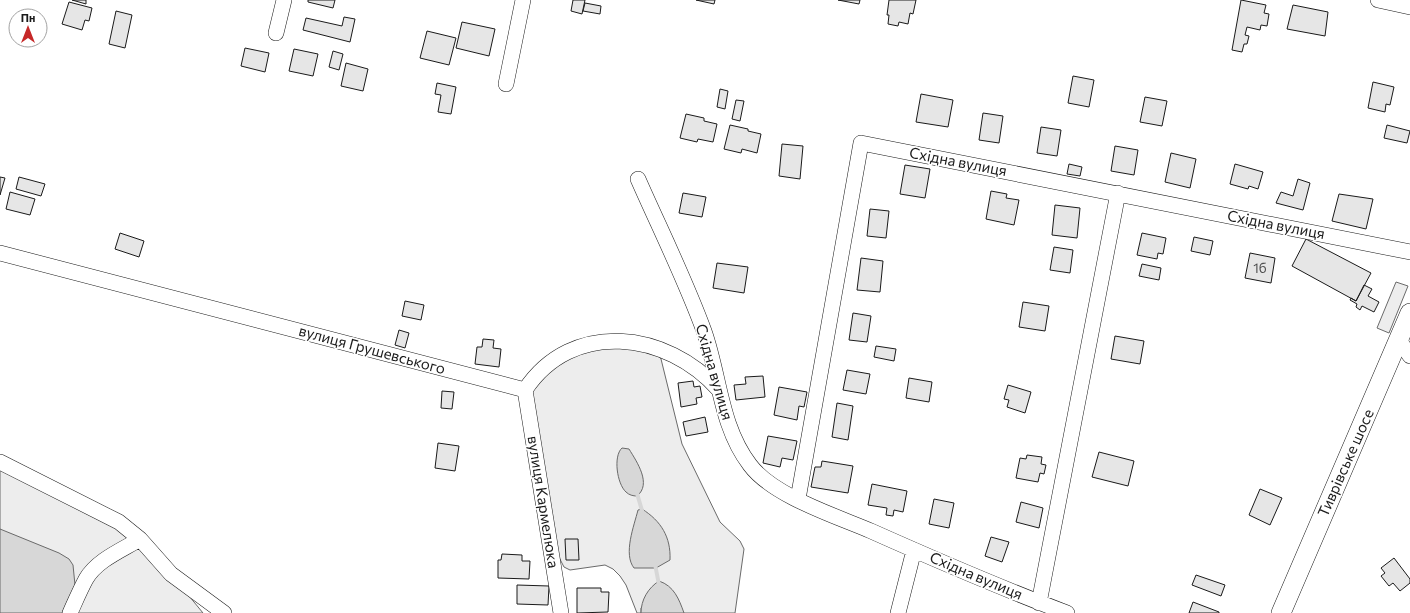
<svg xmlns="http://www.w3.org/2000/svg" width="1410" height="613" viewBox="0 0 1410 613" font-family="Commissioner,sans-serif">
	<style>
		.built { fill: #ededed; stroke: #6a6a6a }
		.water { fill: #d7d7d7; stroke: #6a6a6a }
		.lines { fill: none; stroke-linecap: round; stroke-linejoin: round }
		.stream { stroke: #d7d7d7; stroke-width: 4 }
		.building { fill: #e6e6e6; stroke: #1a1a1a }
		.minor-casing { stroke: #1a1a1a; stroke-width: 16 }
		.major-casing { stroke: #1a1a1a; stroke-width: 20 }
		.minor { stroke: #fff; stroke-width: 15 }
		.major { stroke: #fff; stroke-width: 19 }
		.labels { text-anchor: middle; stroke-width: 3; stroke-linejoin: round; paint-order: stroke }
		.number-label { font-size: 13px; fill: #4d4d4d }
		.street-label { font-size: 15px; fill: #1a1a1a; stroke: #fff }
	</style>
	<rect width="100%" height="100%" fill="#fff"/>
	<!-- built -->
	<path class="built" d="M1396 282 1408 286 1389 333 1377 328Z
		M581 346 654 347 661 359 682 444 720 522 740 541 744 549 735 613H677L641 608V613H637L626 585 620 576 613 569 605 565 570 570 564 567 548 536 525 390Z
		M0 462 118 522 171 574 203 613H0Z"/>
	<!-- water -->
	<path class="water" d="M622 448 629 449C637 462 652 484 637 496 633 496 629 495 626 492 617 484 613 456 622 448Z
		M642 509C661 521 671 537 670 560L656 568H634C623 554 634 526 638 510Z
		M0 529 59 553 69 559 73 565 75 585 62 613H0Z
		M659 581C674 586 679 599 684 613H641C641 600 648 588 659 581Z"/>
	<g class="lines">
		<!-- stream -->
		<path class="stream" d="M636 490 643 514
			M655 564 659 585"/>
	</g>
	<!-- building -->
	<path class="building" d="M72 0H86V4Z
		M308 0H335L333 8 308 2Z
		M573 0H585L582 14 571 11Z
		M696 0H715L714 4Z
		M838 0H860L859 4Z
		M889 0H916L913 14 910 13 908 24 899 22 898 26 888 24 889 15H887Z
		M1241 0 1266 5 1264 13 1269 14 1267 26 1261 25 1260 30 1247 27 1245 35 1249 36 1247 44H1244L1242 52 1232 50Z
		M69 2 92 8 89 21 85 20 82 30 62 24Z
		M585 3 601 6 600 14 583 11Z
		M1293 5 1328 12 1325 36 1287 29Z
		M116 11 132 15 125 48 109 44Z
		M344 17 355 19 350 42 303 30 306 18 342 26Z
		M462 22 495 29 489 56 456 48Z
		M427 31 456 38 449 65 420 58Z
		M245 48 269 53 265 72 241 66Z
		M294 49 318 54 313 76 289 71Z
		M333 51 343 54 339 70 329 67Z
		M346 63 368 69 363 91 341 86Z
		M1073 76 1094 80 1089 107 1068 103Z
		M1373 82 1394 87 1390 105 1386 104 1385 112 1368 108Z
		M437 83 456 87 451 114 438 112 441 95 435 94Z
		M720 89 728 91 725 109 717 107Z
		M921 94 953 100 948 127 916 122Z
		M1145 97 1167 101 1162 126 1140 122Z
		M736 100 744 101 740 121 732 119Z
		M983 113 1003 116 999 143 979 140Z
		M686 114 704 118V121L717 124 713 142 698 139 697 142 680 138Z
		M730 125 748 129V131L761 134 757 153 742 149 741 153 724 149Z
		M1387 125 1410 131 1407 143 1384 138Z
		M1041 127 1061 130 1057 156 1037 153Z
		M782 144 803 146 800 179 779 176Z
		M1115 146 1138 150 1134 175 1111 171Z
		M1171 153 1196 159 1190 188 1165 182Z
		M1069 164 1082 167 1080 176 1067 174Z
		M1235 164 1263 172 1258 189 1249 186 1248 189 1230 184Z
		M905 165 930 169 925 198 900 194Z
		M0 177 5 178 0 195Z
		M19 177 45 184 41 196 16 189Z
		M1298 179 1310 183 1303 210 1276 203 1281 192 1293 196Z
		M991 191 1007 194 1006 198 1019 200 1014 225 986 219Z
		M10 192 35 199 30 215 6 209Z
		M683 193 706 197 702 217 679 213Z
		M1339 194 1373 199 1366 229 1332 221Z
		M1055 205 1080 208 1077 238 1052 235Z
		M870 209 889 211 886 238 867 236Z
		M120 233 144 241 139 257 115 249Z
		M1142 233 1166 238 1163 254 1158 253 1157 259 1137 255Z
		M1194 237 1213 241 1210 255 1191 251Z
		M1306 239 1371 273 1356 301 1292 266Z
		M1054 247 1073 250 1070 273 1050 270Z
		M1250 253 1275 258 1271 283 1245 278Z
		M861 258 883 261 880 292 857 290Z
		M717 263 748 267 744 293 713 288Z
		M1142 264 1161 268 1159 280 1139 276Z
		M1364 285 1372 289 1368 296 1379 302 1374 312 1362 306 1360 310 1356 307 1357 304 1350 300 1351 298 1356 301Z
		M405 301 424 305 421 320 402 316Z
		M1023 302 1049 306 1045 331 1019 327Z
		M853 313 871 316 867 342 849 340Z
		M399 330 409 333 405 348 395 345Z
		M1115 336 1144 341 1140 364 1111 359Z
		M483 339 494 340 493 348 501 349 499 367 475 364 477 347H482Z
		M876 346 896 349 894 361 874 357Z
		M847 370 870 374 866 394 843 390Z
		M763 376 765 397 736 400 734 385 746 384 745 377Z
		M909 378 932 382 929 402 906 398Z
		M693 381 694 387 700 386 702 397 696 398 697 404 681 407 678 383Z
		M1008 385 1031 392 1025 413 1007 407 1009 400 1004 399Z
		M779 387 807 392 804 407 799 406 797 420 774 415Z
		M442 391 454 392 452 409 441 408Z
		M837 403 853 406 848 440 832 437Z
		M705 417 708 432 686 436 683 422Z
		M768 436 797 441 793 460 782 458 780 467 763 463Z
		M438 443 459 446 455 471 435 468Z
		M1099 452 1134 461 1128 486 1092 477Z
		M1027 455 1042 457 1041 464 1046 465 1044 474 1040 473 1038 482 1016 478 1020 458 1026 459Z
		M822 461 853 466 848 493 811 487 815 467H821Z
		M872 484 907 491 903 512 894 510 893 516 886 515 887 508 868 505Z
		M1260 489 1282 498 1270 525 1249 515Z
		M934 499 954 503 949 528 929 524Z
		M1021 502 1043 508 1039 528 1016 522Z
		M991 537 1009 542 1002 562 985 556Z
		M565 539H578L579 560H566Z
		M502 554 522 555V561H530L529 579 498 578V560H501Z
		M1394 558 1410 579V583L1400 591 1393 583 1389 586 1381 576 1385 573 1381 568Z
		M1196 575 1225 585 1221 596 1192 585Z
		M517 585 549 586 548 605 517 604Z
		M577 588H601V592H609L608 612 577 613Z
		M1193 602 1219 612V613H1189Z"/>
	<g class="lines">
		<!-- minor casing -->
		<g class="minor-casing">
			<path id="minor" d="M1378 0 1410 7
				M276 33 284 0
				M506 84 523 0
				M638 179C660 229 685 279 704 331 720 376 720 426 750 465 773 496 836 516 871 531 936 560 1001 588 1067 613
				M0 253 525 390C572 319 667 331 719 390
				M1399 340 1410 356
				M525 390 561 613
				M0 462 119 522 140 539 171 574 224 613
				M798 499 861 143 1410 252
				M1039 603 1118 193
				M70 613C75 602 80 590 86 579 97 560 122 550 140 539
				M898 613 914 550"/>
		</g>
		<!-- major casing -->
		<g class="major-casing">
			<path id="major" d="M1281 613 1410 313"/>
		</g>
		<!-- minor -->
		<use href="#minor" class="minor"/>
		<!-- major -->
		<use href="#major" class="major"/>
	</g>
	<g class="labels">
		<!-- number labels -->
		<g class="number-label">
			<text x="1260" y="273">1б</text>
		</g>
		<!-- street labels -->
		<g class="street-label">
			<text transform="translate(958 162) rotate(11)" y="5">Східна вулиця</text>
			<text transform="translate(1276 225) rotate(11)" y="5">Східна вулиця</text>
			<text transform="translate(372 350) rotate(15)" y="5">вулиця Грушевського</text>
			<text transform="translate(714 372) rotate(74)" y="5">Східна вулиця</text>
			<text transform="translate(1346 463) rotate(-66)" y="5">Тиврівське шосе</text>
			<text transform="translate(543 502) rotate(81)" y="5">вулиця Кармелюка</text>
			<text transform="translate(976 576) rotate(23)" y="5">Східна вулиця</text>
		</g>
	</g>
	<!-- north arrow -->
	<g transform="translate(28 28)"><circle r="19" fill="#ffffff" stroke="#a3a3a3"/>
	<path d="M0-3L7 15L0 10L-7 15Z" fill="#c62828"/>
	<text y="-6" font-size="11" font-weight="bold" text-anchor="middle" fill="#1a1a1a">Пн</text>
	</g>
</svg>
